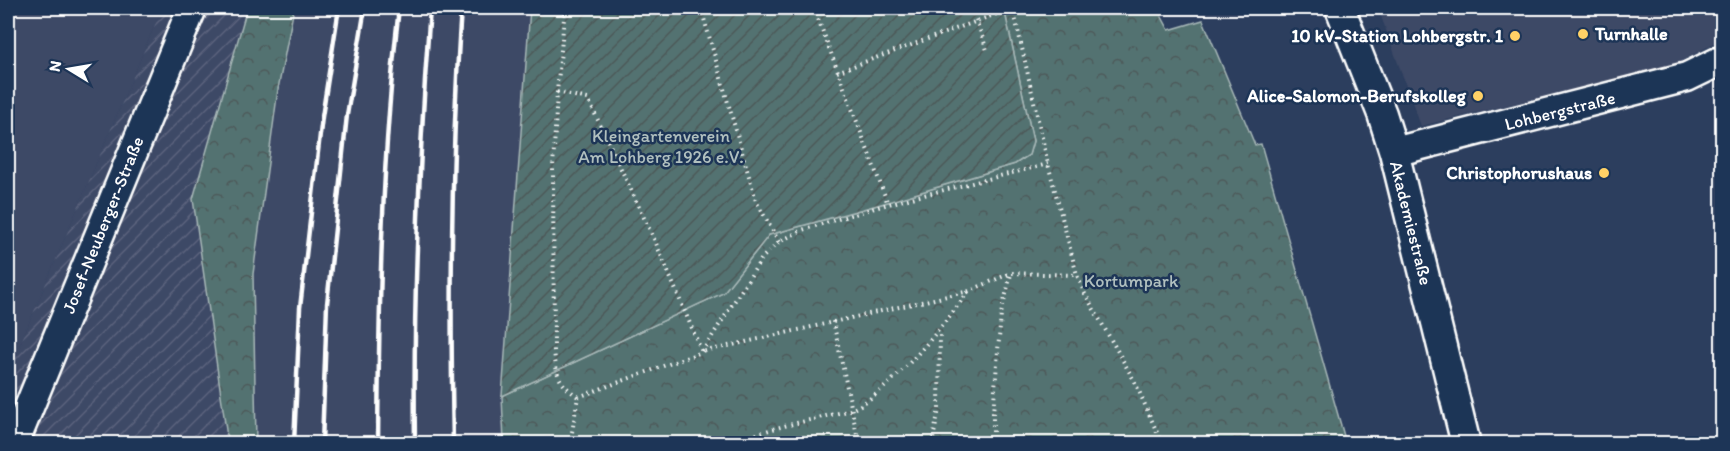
<svg xmlns="http://www.w3.org/2000/svg" width="1730" height="451" viewBox="0 0 1730 451" font-family="Itim,sans-serif">
	<style>
		.built { fill: #3e4966 }
		.industrial { fill: url(#industrial-furrows) }
		.forest { fill: url(#forest-crowns); stroke: #a8b8b8; stroke-width: 1.5 }
		.garden { fill: url(#garden-furrows); stroke: #a8b8b8; stroke-width: 1.5 }
		.lines { fill: none; stroke-linecap: round; stroke-linejoin: round }
		.minor-casing { stroke: #fff; stroke-width: 33 }
		.path { stroke: #fff; stroke-width: 4; stroke-dasharray: 1.5 4.5; stroke-linecap: butt }
		.minor { stroke: #1d3557; stroke-width: 28 }
		.rail { stroke: #fff; stroke-width: 4.5 }
		.poi-dot { fill: #ffd166; stroke: #1d3557; stroke-width: 2 }
		.labels { text-anchor: middle; stroke-width: 5; stroke-linejoin: round; paint-order: stroke }
		.poi-label { font-size: 18px; font-weight: bold; fill: #fff; stroke: #1d3557; text-anchor: end }
		.street-label { font-size: 18px; fill: #fff; stroke: #1d3557 }
		.park-label { font-size: 18px; fill: #b1c0bf; stroke: #1d3557 }
	</style>
	<defs>
		<pattern id="industrial-furrows" width="10" height="10" patternUnits="userSpaceOnUse" patternTransform="scale(1.5)"><rect width="10" height="10" fill="#3e4966"/><path d="M-1 1l2-2M0 10L10 0M9 11l2-2" fill="none" stroke="#5b647d"/></pattern>
		<pattern id="forest-crowns" width="20" height="18" patternUnits="userSpaceOnUse" patternTransform="scale(1.5)"><rect width="20" height="18" fill="#527271"/><path d="M2 6a3 3 0 1 1 6 0M12 15a3 3 0 1 1 6 0" fill="none" stroke="#4e5959"/></pattern>
		<pattern id="garden-furrows" width="10" height="10" patternUnits="userSpaceOnUse" patternTransform="scale(1.5)"><rect width="10" height="10" fill="#527271"/><path d="M-1 1l2-2M0 10L10 0M9 11l2-2" fill="none" stroke="#4e5959"/></pattern>
	</defs>
	<rect width="100%" height="100%" fill="#2c3e5e"/>
	<filter id="ink" filterUnits="userSpaceOnUse"><feTurbulence type="fractalNoise" baseFrequency=".0167" numOctaves="2"/><feDisplacementMap in="SourceGraphic" scale="12" xChannelSelector="R" yChannelSelector="G"/><feConvolveMatrix kernelMatrix="1 2 1 2 8 2 1 2 1" color-interpolation-filters="sRGB"/></filter>
	<g filter="url(#ink)">
		<!-- built -->
		<path class="built" d="M8 8H162L8 373Z
			M294 8H530L502 396 504 443H256L253 274 278 89Z
			M1378 8H1722V39L1672 66 1421 126Z"/>
		<!-- industrial -->
		<path class="industrial" d="M162 8H247L193 199 228 443 8 444V373Z"/>
		<!-- forest -->
		<path class="forest" d="M247 8H294L278 89 253 274 256 443 228 444 193 199Z
			M1004 8H1157L1169 30 1203 20 1255 145 1261 144 1346 443H504L502 396 723 293 769 235 881 204 1015 164 1029 155 1033 141Z"/>
		<!-- garden -->
		<path class="garden" d="M530 8H1004L1033 141 1029 155 1015 164 881 204 769 235 723 293 502 396Z"/>
		<g class="lines">
			<!-- minor casing -->
			<g class="minor-casing">
				<path id="minor" d="M1340 8 1382 114 1394 152 1466 444
					M1394 152 1687 77 1722 60
					M14 444 192 8"/>
			</g>
			<!-- path -->
			<path class="path" d="M565 8 557 92 553 168 554 351C557 377 557 381 578 397
				M701 8 756 201 779 242
				M814 8 888 204
				M972 8 987 50
				M1013 8 1048 164 1077 275 1084 292 1135 382 1162 444
				M837 72 1013 8
				M557 92 588 99 655 241 702 352 969 291 1011 273 1077 275
				M833 321 859 444
				M570 444 578 397 702 352 762 258 779 242 802 230 888 204 1048 164
				M734 444C762 429 795 424 826 416 834 414 845 412 853 409 891 391 943 326 968 292
				M932 444 939 409 940 331
				M993 444V413L1001 314 1011 274"/>
			<!-- minor -->
			<use href="#minor" class="minor"/>
			<!-- rail -->
			<path class="rail" d="M294 444 300 308 322 117 339 8
				M322 444 327 304 347 115 365 8
				M378 444C379 298 382 152 399 8
				M415 444C413 298 419 153 430 8
				M453 444C450 298 451 153 461 8"/>
		</g>
	</g>
	<!-- markers -->
	<g class="poi-dot">
		<circle cx="1583" cy="34" r="6"/>
		<circle cx="1515" cy="36" r="6"/>
		<circle cx="1478" cy="96" r="6"/>
		<circle cx="1604" cy="173" r="6"/>
	</g>
	<g class="labels">
		<!-- poi labels -->
		<g class="poi-label">
			<text x="1595" y="40" text-anchor="start">Turnhalle</text>
			<text x="1503" y="42">10 kV-Station Lohbergstr. 1</text>
			<text x="1466" y="102">Alice-Salomon-Berufskolleg</text>
			<text x="1592" y="179">Christophorushaus</text>
		</g>
		<!-- street labels -->
		<g class="street-label">
			<text transform="translate(1560 111) rotate(-14)" y="6">Lohbergstraße</text>
			<text transform="translate(1411 223) rotate(76)" y="6">Akademiestraße</text>
			<text transform="translate(103 225) rotate(-68)" y="6">Josef-Neuberger-Straße</text>
		</g>
		<!-- park labels -->
		<g class="park-label">
			<text x="661" y="142">Kleingartenverein<tspan x="661" dy="21">Am Lohberg 1926 e.V.</tspan></text>
			<text x="1131" y="287">Kortumpark</text>
		</g>
	</g>
	<!-- margin -->
	<rect width="1730" height="451" fill="none" stroke="#1d3557" stroke-width="30"/>
	<rect x="15" y="15" width="1700" height="421" fill="none" stroke="#fff" stroke-width="2" filter="url(#ink)"/>
	<!-- north arrow -->
	<g transform="translate(69 69) rotate(281)" stroke="#1d3557" stroke-width="4.5" paint-order="stroke">
	<path d="M0-4.5L10 22L0 15L-10 22Z" fill="#ffffff"/>
	<text y="-9" font-size="16" font-weight="bold" text-anchor="middle" fill="#ffffff">N</text>
	</g>
</svg>
